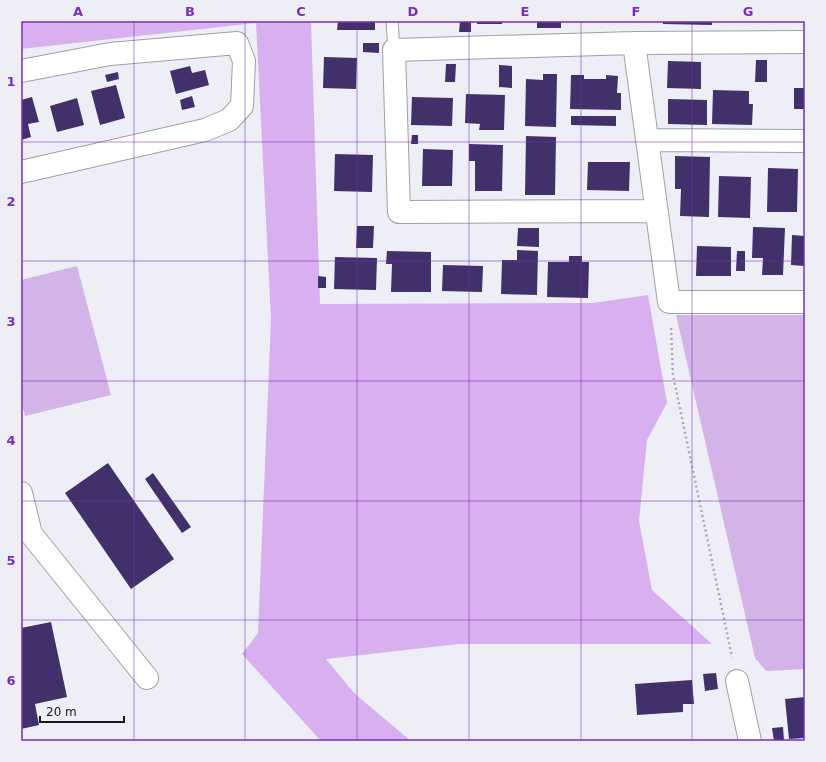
<svg xmlns="http://www.w3.org/2000/svg" width="826" height="762" viewBox="0 0 826 762" font-family="'DejaVu Sans',sans-serif">
	<style>
		.green { fill: #d4b3e8 }
		.forest { fill: #d8b0ef }
		.building { fill: #413069 }
		.lines { fill: none; stroke-linecap: round; stroke-linejoin: round }
		.service-casing { stroke: #9fa0a7; stroke-width: 13 }
		.minor-casing { stroke: #9fa0a7; stroke-width: 24 }
		.path { stroke: #a8a9af; stroke-width: 2.5; stroke-dasharray: 2 3; stroke-linecap: butt }
		.service { stroke: #fff; stroke-width: 11 }
		.minor { stroke: #fff; stroke-width: 22 }
		.grid { fill: none; stroke: #7b2cbf; stroke-width: 1; stroke-opacity: 0.55 }
		.neatline { fill: none; stroke: #7b2cbf; stroke-width: 1.5 }
		.grid-label { font-size: 13px; text-anchor: middle; font-weight: bold; fill: #7b2cbf }
	</style>
	<rect width="100%" height="100%" fill="#eeeff6"/>
	<!-- green -->
	<path class="green" d="M77 266 111 395 25 416 21 401V280Z
		M676 315H805V669L766 671 755 658Z"/>
	<!-- forest -->
	<path class="forest" d="M21 21H311L320 304 593 303 648 295 667 403 647 440 639 521 652 590 712 644H459L326 659 355 694 411 741H321L242 654 258 633 271 319 256 23 21 49Z"/>
	<!-- building -->
	<path class="building" d="M338 21H375V30H337Z
		M460 21H471V32H459Z
		M477 21H502V24H477Z
		M537 21H561V28H537Z
		M663 21H712V25L663 24Z
		M363 43H379V53L363 52Z
		M324 57 357 58 356 89 323 88Z
		M756 60H767V82H755Z
		M668 61 701 62V89L667 88Z
		M446 64H456L455 82H445Z
		M499 65 512 66V88L499 87Z
		M190 66 192 73 205 70 209 85 176 94 170 71Z
		M118 72 119 79 107 82 105 75Z
		M543 74H557L556 127 525 126 526 79 543 80Z
		M571 75H584V79H606V75L618 76 617 93H621V110L570 109Z
		M116 85 125 118 100 125 91 91Z
		M794 88H805V109H794Z
		M713 90 749 91V104H753L752 125 712 124Z
		M466 94 505 95 504 130H479L480 124 465 123Z
		M192 96 195 107 182 110 180 100Z
		M32 97 39 122 28 124 31 137 21 140V100Z
		M412 97 453 98 452 126 411 125Z
		M77 98 84 125 57 132 50 106Z
		M668 99 707 100V125L668 124Z
		M571 116H616V126L571 125Z
		M412 135H418V144H411Z
		M526 136 556 137 555 195H525Z
		M469 144 503 145 502 191H475V161H469Z
		M423 149 453 150 452 186H422Z
		M335 154 373 155 372 192 334 191Z
		M675 156 710 157 709 217 680 216 681 189H675Z
		M588 162H630L629 191 587 190Z
		M768 168 798 169 797 212H767Z
		M719 176 751 177 750 218 718 217Z
		M357 226H374L373 248H356Z
		M753 227 785 228 783 275H762L763 258H752Z
		M518 228H539V247L517 246Z
		M792 235 805 236V266L791 265Z
		M697 246 731 247V276H696Z
		M517 250 538 251 537 295 501 294 502 260H517Z
		M387 251 431 252V292H391L392 264H386Z
		M737 251H745V271H736Z
		M569 256H582V262H589L588 298 547 297 548 262H569Z
		M335 257 377 258 376 290 334 289Z
		M443 265 483 266 482 292 442 291Z
		M318 276 326 277V288H318Z
		M108 463 174 559 131 589 65 493Z
		M153 473 191 527 182 533 145 479Z
		M51 622 67 697 35 704 39 725 21 729V628Z
		M716 673 718 689 705 691 703 674Z
		M692 680 694 704H683V712L637 715 635 684Z
		M805 697V738L789 739 785 699Z
		M783 727 784 741H774L772 728Z"/>
	<g class="lines">
		<!-- service casing -->
		<g class="service-casing">
			<path id="service" d="M392 21 394 50"/>
		</g>
		<!-- minor casing -->
		<g class="minor-casing">
			<path id="minor" d="M634 43 669 302H805
				M21 71 110 54 237 43 244 61 242 106 229 120 205 130 21 172
				M648 140 805 141
				M656 211 399 212 394 50 634 43 805 42
				M21 493 31 534 147 678
				M737 681 750 741"/>
		</g>
		<!-- path -->
		<path class="path" d="M671 328 673 375 732 657"/>
		<!-- service -->
		<use href="#service" class="service"/>
		<!-- minor -->
		<use href="#minor" class="minor"/>
	</g>
	<!-- grid -->
	<path class="grid" d="M134 21V741M245 21V741M357 21V741M469 21V741M581 21V741M692 21V741M21 142H805M21 261H805M21 381H805M21 501H805M21 620H805"/>
	<!-- border -->
	<rect width="826" height="762" fill="none" stroke="#eeeff6" stroke-width="44"/>
	<!-- scale -->
	<path d="M40 716v6h84v-6" fill="none" stroke="#161719" stroke-width="2"/>
	<text x="46" y="716" font-size="12" fill="#161719" stroke="#eeeff6" stroke-width="3" paint-order="stroke">20 m</text>
	<rect x="22" y="22" width="782" height="718" class="neatline"/>
	<g class="grid-label">
		<text x="78" y="16">A</text>
		<text x="190" y="16">B</text>
		<text x="301" y="16">C</text>
		<text x="413" y="16">D</text>
		<text x="525" y="16">E</text>
		<text x="636" y="16">F</text>
		<text x="748" y="16">G</text>
		<text x="11" y="86">1</text>
		<text x="11" y="206">2</text>
		<text x="11" y="326">3</text>
		<text x="11" y="445">4</text>
		<text x="11" y="565">5</text>
		<text x="11" y="685">6</text>
	</g>
</svg>
